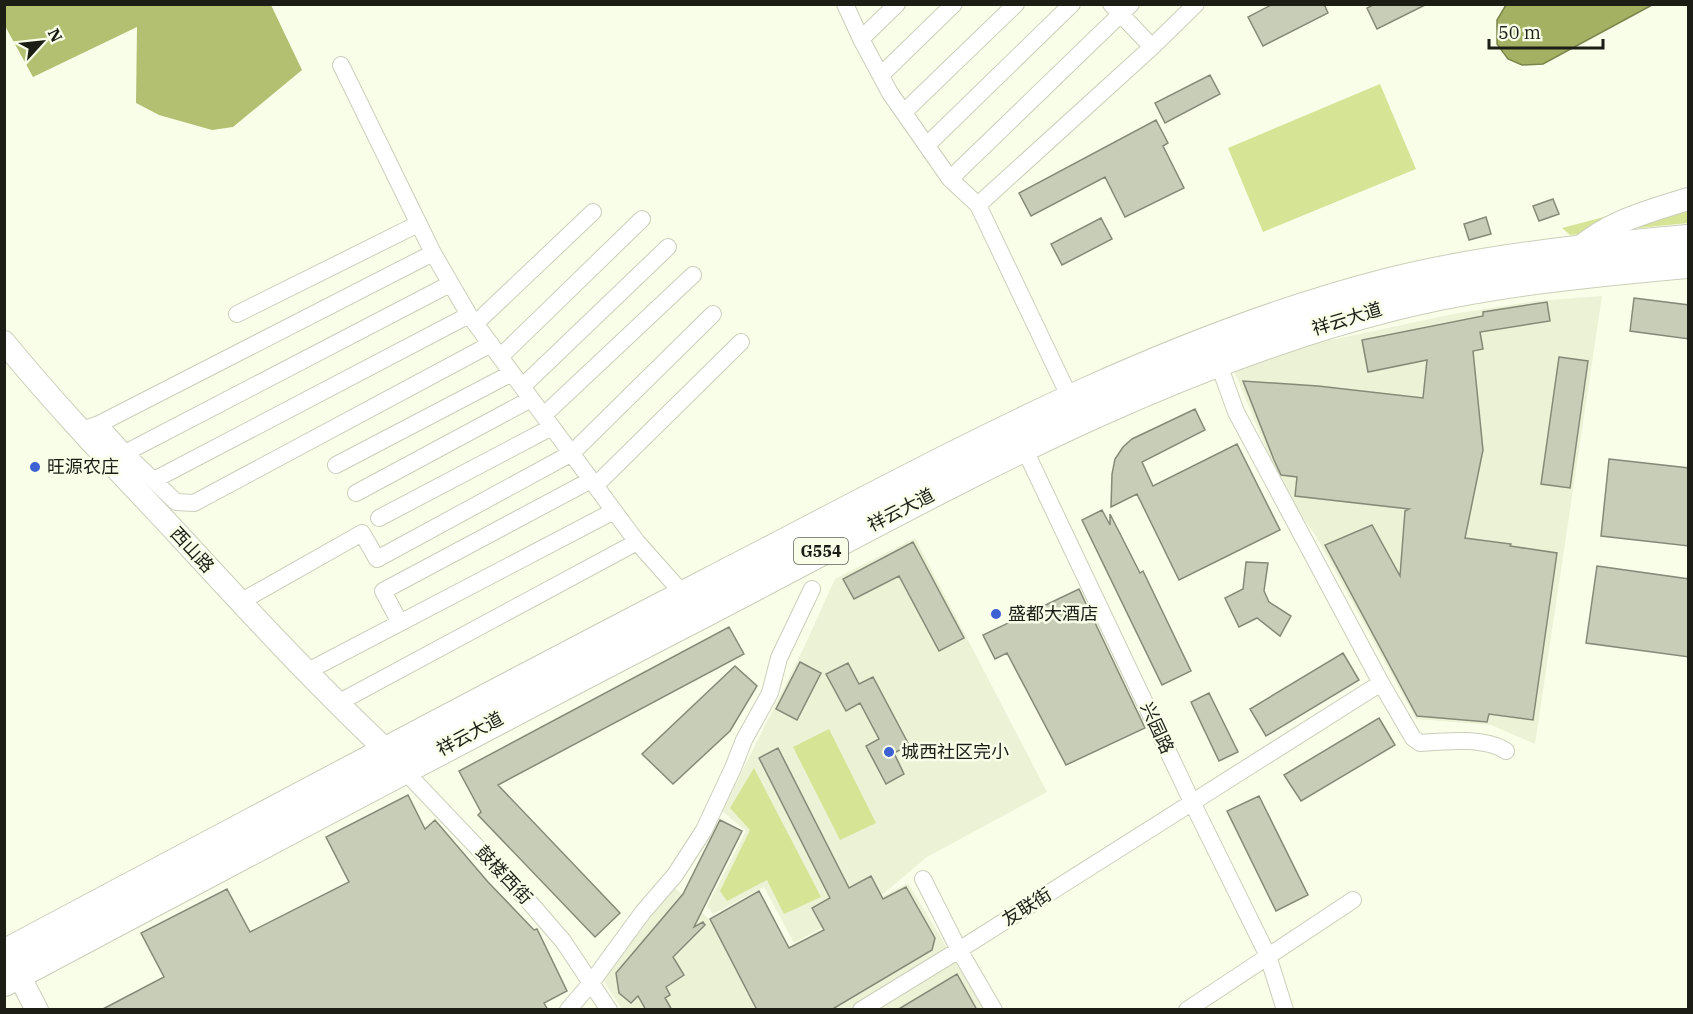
<svg xmlns="http://www.w3.org/2000/svg" width="1693" height="1014" viewBox="0 0 1693 1014" font-family="'IBM Plex Serif','Noto Sans SC',serif">
	<style>
		.built { fill: #ecf2d6 }
		.green { fill: #d6e495 }
		.forest { fill: #b3c072 }
		.water { fill: #a4b163; stroke: #7b854c; stroke-width: 1.5 }
		.building { fill: #c8cdb8; stroke: #868977; stroke-width: 1.5 }
		.lines { fill: none; stroke-linecap: round; stroke-linejoin: round }
		.street-casing { stroke: #cacfba; stroke-width: 18 }
		.secondary-casing { stroke: #cacfba; stroke-width: 24 }
		.highway-casing { stroke: #cacfba; stroke-width: 32 }
		.street { stroke: #fff; stroke-width: 16 }
		.secondary { stroke: #fff; stroke-width: 22 }
		.highway { stroke: #fff; stroke-width: 30 }
		.poi-dot { fill: #3d61d3; stroke: #f9fee9; stroke-width: 2 }
		.labels { text-anchor: middle; stroke-width: 5; stroke-linejoin: round; paint-order: stroke }
		.shield { fill: #f9fee9; stroke: #5e6155; stroke-width: 1.5 }
		.shield-label { font-size: 16px; font-weight: bold; fill: #1c1e16 }
		.street-label { font-size: 18px; fill: #1c1e16; stroke: #f9fee9 }
		.poi-label { font-size: 18px; fill: #1c1e16; stroke: #f9fee9; text-anchor: start }
	</style>
	<rect width="100%" height="100%" fill="#f9fee9"/>
	<!-- built -->
	<path class="built" d="M1602 296 1535 744 1491 725 1416 719 1316 536 1284 492 1233 368 1313 344 1453 314 1536 301Z
		M915 538 1047 792 927 857 882 895 794 943 764 887 713 914 707 906 746 831 722 811 800 656 835 579Z
		M908 883 984 1009H622L601 977 675 888 709 919 759 891 789 947Z"/>
	<!-- green -->
	<path class="green" d="M1380 84 1416 169 1263 232 1228 148Z
		M1688 195V223L1570 235 1562 228Z
		M829 729 876 823 840 840 793 747Z
		M754 768 821 897 784 914 767 880 727 901 720 891 750 830 730 808Z"/>
	<!-- forest -->
	<path class="forest" d="M4 5H271L302 70 233 127 212 130 159 115 136 103 137 27 33 77 5 26Z"/>
	<!-- water -->
	<path class="water" d="M1506 5V4L1652 5 1543 64 1522 65 1508 59 1497 44V20Z"/>
	<!-- building -->
	<path class="building" d="M1273 4H1324L1328 13 1263 46 1248 17Z
		M1375 4H1427L1377 29 1367 8Z
		M1210 75 1220 94 1165 123 1155 103Z
		M1156 120 1168 143 1163 146 1184 188 1125 217 1105 177 1031 216 1019 193Z
		M1553 199 1559 214 1539 221 1533 206Z
		M1486 217 1491 234 1469 240 1464 224Z
		M1101 218 1112 239 1062 265 1051 244Z
		M1634 298 1689 305V339L1630 331Z
		M1547 302 1550 321 1480 332 1483 349 1473 351 1483 450 1465 538 1511 544 1510 546 1557 553 1533 720 1489 714 1487 722 1417 716 1325 545 1372 525 1400 576 1405 511 1409 509 1295 496 1297 477 1281 475 1274 460 1243 381 1318 386 1423 398 1427 360 1368 372 1362 340 1483 316V312Z
		M1559 357 1588 361 1570 488 1541 484Z
		M1195 409 1205 430 1142 462 1153 486 1237 444 1280 530 1179 580 1137 494 1111 507 1112 474 1115 459 1123 447 1132 439Z
		M1609 459 1689 468V546L1601 536Z
		M1102 510 1110 525V514L1140 573 1143 571 1191 671 1162 685 1082 520Z
		M913 542 964 638 939 651 899 576 854 599 843 579Z
		M1246 562 1268 563 1264 591 1269 602 1291 616 1280 636 1257 618 1239 627 1225 598 1243 589Z
		M1597 566 1689 579V657L1586 643Z
		M1079 589 1145 728 1066 765 1007 653 995 659 983 635Z
		M729 627 744 654 498 785 620 913 595 937 478 815 481 812 459 771Z
		M1343 653 1359 680 1266 736 1250 709Z
		M800 662 821 673 797 720 776 709Z
		M848 663 859 684 873 677 909 745 894 753 904 774 886 784 866 746 879 739 860 703 846 711 826 674Z
		M735 666 757 686 730 731 673 784 642 754Z
		M1209 693 1238 752 1219 761 1191 702Z
		M1379 718 1395 745 1301 801 1284 775Z
		M778 748 849 888 871 876 883 899 906 887 935 938 932 950 831 1010H757L710 919 759 891 789 948 824 930 812 908 830 898 759 758Z
		M408 795 425 829 435 820 488 882 534 930 537 929 567 991 544 1003 548 1010H101L164 977 141 933 227 889 250 932 349 882 326 837Z
		M1259 796 1308 895 1276 911 1227 811Z
		M720 820 742 831 694 927 703 922 705 925 673 957 684 975 666 987 670 995 665 998 672 1010H646L638 996 631 1003 619 993 616 973 683 894Z
		M957 974 977 1010H897Z"/>
	<g class="lines">
		<!-- street casing -->
		<g class="street-casing">
			<path id="street" d="M845 4 861 39 890 93 950 179 978 205 1071 400
				M1111 4 1152 47
				M861 39 897 4
				M341 65 433 253 469 315 637 542 685 596
				M881 75 954 4
				M904 112 1016 4
				M927 145 1072 4
				M950 179 1131 4
				M978 205 1152 47 1196 4
				M237 314 418 224
				M476 323 593 212
				M500 357 642 219
				M1218 362 1236 412 1381 683 1413 738 1420 743C1445 741 1485 737 1506 751
				M523 386 668 247
				M544 415 693 275
				M99 424 433 253
				M82 430 99 424 125 453 176 502 194 503 491 344
				M1024 448 1192 802 1268 956 1285 1010
				M125 453 450 284
				M336 465 512 373
				M154 480 469 315
				M596 485 741 342
				M356 493 531 399
				M379 518 552 427
				M240 602 362 533 377 559 572 453 713 314
				M400 623 383 591 591 480
				M306 672 614 511
				M336 704 637 542
				M399 765 531 904 563 941 609 1010
				M923 879 959 950 994 1010
				M568 1010 591 983 643 912 675 875 704 830 733 768 744 740 770 693 779 658 812 589
				M861 1010 959 950 1381 683
				M1187 1010 1353 900"/>
		</g>
		<!-- secondary casing -->
		<g class="secondary-casing">
			<path id="secondary" d="M1576 251C1607 222 1649 211 1688 199
				M4 342C58 408 117 469 175 531 244 606 313 681 387 751
				M11 960 37 1010"/>
		</g>
		<!-- highway casing -->
		<g class="highway-casing">
			<path id="highway" d="M4 955C239 830 473 705 709 583 929 470 1146 346 1386 284 1485 259 1587 249 1688 240
				M4 981C239 856 473 731 710 609 931 494 1151 366 1395 305 1491 281 1590 272 1688 263"/>
		</g>
		<!-- street -->
		<use href="#street" class="street"/>
		<!-- secondary -->
		<use href="#secondary" class="secondary"/>
		<!-- highway -->
		<use href="#highway" class="highway"/>
	</g>
	<!-- markers -->
	<g class="poi-dot">
		<circle cx="35" cy="467" r="6"/>
		<circle cx="996" cy="614" r="6"/>
		<circle cx="889" cy="752" r="6"/>
	</g>
	<g class="labels">
		<!-- shield labels -->
		<rect class="shield" x="794" y="538" width="54" height="26" rx="4.5"/>
		<g class="shield-label">
			<text x="821" y="557">G554</text>
		</g>
		<!-- street labels -->
		<g class="street-label">
			<text transform="translate(1347 319) rotate(-17)" y="6">祥云大道</text>
			<text transform="translate(901 510) rotate(-27)" y="6">祥云大道</text>
			<text transform="translate(192 550) rotate(47)" y="6">西山路</text>
			<text transform="translate(1157 728) rotate(65)" y="6">兴园路</text>
			<text transform="translate(470 734) rotate(-28)" y="6">祥云大道</text>
			<text transform="translate(504 875) rotate(47)" y="6">鼓楼西街</text>
			<text transform="translate(1027 907) rotate(-32)" y="6">友联街</text>
		</g>
		<!-- poi labels -->
		<g class="poi-label">
			<text x="47" y="473">旺源农庄</text>
			<text x="1008" y="620">盛都大酒店</text>
			<text x="901" y="758">城西社区完小</text>
		</g>
	</g>
	<!-- border -->
	<rect width="1693" height="1014" fill="none" stroke="#1c1e16" stroke-width="12"/>
	<!-- north arrow -->
	<g transform="translate(42 42) rotate(63)" stroke="#f9fee9" stroke-width="4.5" paint-order="stroke">
	<path d="M0-4.5L10 22L0 15L-10 22Z" fill="#1c1e16"/>
	<text y="-9" font-size="16" font-weight="bold" text-anchor="middle" fill="#1c1e16">N</text>
	</g>
	<!-- scale -->
	<path d="M1489 39v9h114v-9" fill="none" stroke="#1c1e16" stroke-width="3"/>
	<text x="1498" y="39" font-size="18" fill="#1c1e16" stroke="#f9fee9" stroke-width="4.5" paint-order="stroke">50 m</text>
</svg>
